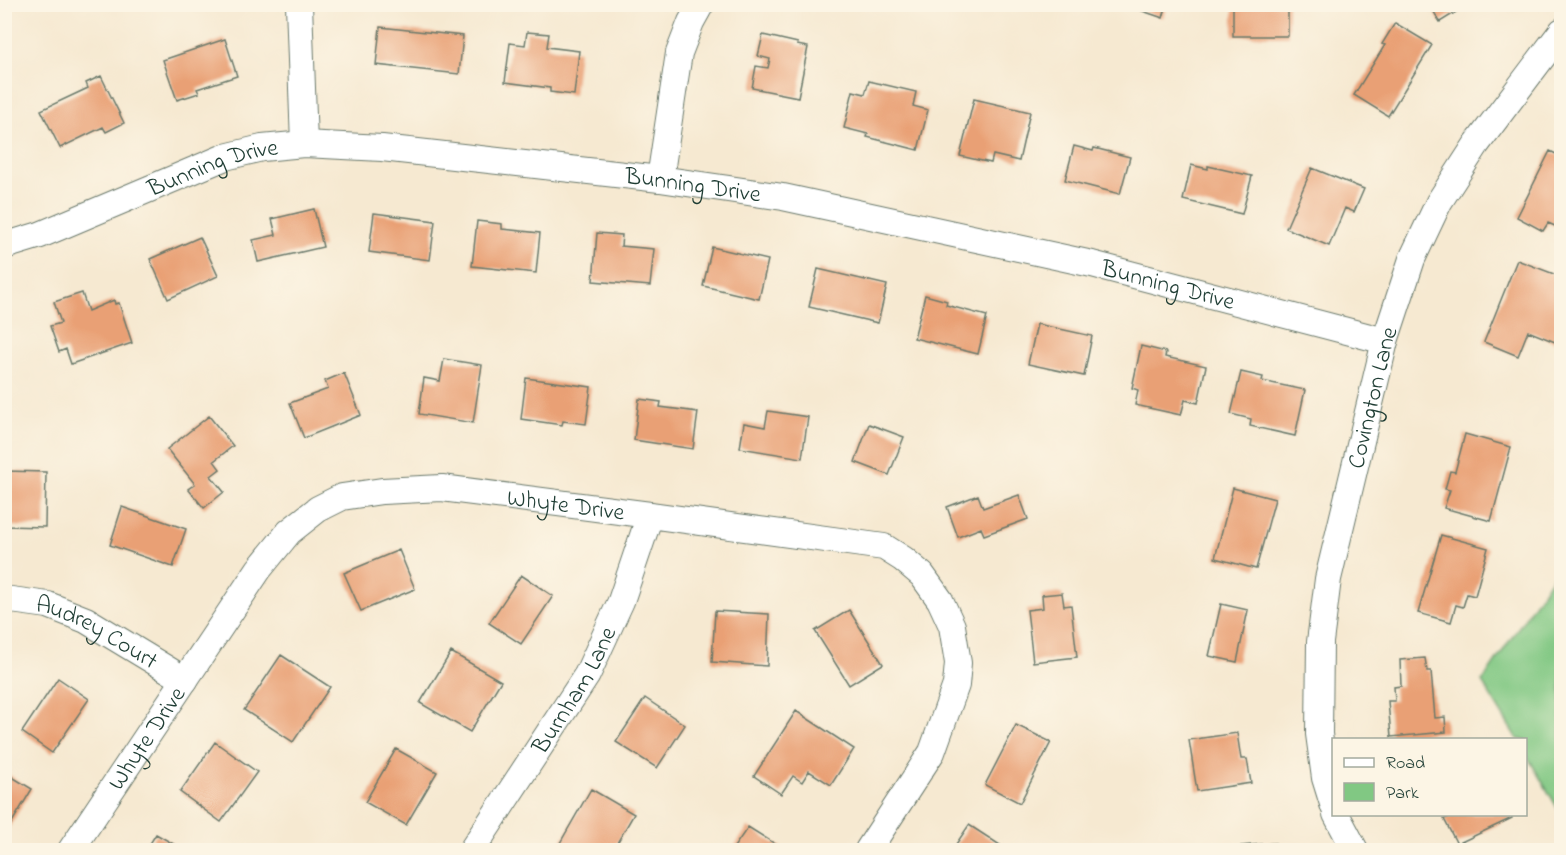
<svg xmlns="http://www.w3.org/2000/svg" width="1566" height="855" viewBox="0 0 1566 855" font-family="'Indie Flower',sans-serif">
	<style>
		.green { fill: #81c883; stroke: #50825c; stroke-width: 1.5 }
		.building { fill: #e9a075 }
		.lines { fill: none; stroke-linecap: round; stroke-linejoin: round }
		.minor-casing { stroke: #6a796b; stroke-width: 28 }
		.minor { stroke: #fff; stroke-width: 26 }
		.labels { text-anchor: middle; stroke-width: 4.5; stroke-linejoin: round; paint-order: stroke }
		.street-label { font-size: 24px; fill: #1f3d34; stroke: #fcf5e5 }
	</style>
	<rect width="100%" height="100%" fill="#fcf5e5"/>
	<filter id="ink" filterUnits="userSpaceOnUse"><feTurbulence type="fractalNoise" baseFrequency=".0167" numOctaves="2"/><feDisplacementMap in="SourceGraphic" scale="12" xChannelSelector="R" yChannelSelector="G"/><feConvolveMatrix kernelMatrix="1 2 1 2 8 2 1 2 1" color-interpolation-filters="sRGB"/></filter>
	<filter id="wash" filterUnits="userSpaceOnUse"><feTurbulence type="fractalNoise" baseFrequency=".008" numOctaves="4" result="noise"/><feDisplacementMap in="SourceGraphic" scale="24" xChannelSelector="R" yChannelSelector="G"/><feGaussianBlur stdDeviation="1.35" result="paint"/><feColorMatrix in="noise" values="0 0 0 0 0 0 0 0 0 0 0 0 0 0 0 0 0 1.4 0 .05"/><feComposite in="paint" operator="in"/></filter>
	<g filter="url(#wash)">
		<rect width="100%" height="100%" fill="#f6e9d1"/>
		<!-- green -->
		<path class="green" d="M1561 564V814L1526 754V740L1517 739 1482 682Z"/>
		<g id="blocks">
			<!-- building -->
			<path class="building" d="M1122 4H1167L1163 18Z
				M1233 4H1288V36H1233Z
				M1429 4H1469L1440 22Z
				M1395 23 1432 45 1388 116 1354 95 1385 45 1382 44Z
				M380 27 463 36 459 74 376 65Z
				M527 32 549 34 547 47 579 51 574 95 550 92V88L505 82 510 43 525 45Z
				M763 35 798 43 797 45 808 47 798 97 752 88 756 66 768 68 770 59 758 56Z
				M225 39 237 76 197 89 199 93 177 100 163 60Z
				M101 76 124 123 106 132 103 127 60 148 41 110 88 88 86 83Z
				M869 81 916 92 913 106 928 110 918 150 867 137 868 134 844 128 853 91 865 94Z
				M974 99 1030 112 1019 161 993 155 991 163 960 156Z
				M1074 146 1093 151 1094 148 1130 157 1120 194 1065 180Z
				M1550 151 1562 157V229L1548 223 1543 231 1517 217Z
				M1191 165 1208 169V166L1252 176 1242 214 1183 200Z
				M1312 168 1364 189 1354 212 1345 208 1329 246 1286 228Z
				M314 209 323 247 258 262 253 240 276 235 272 219Z
				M374 213 435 221 430 260 369 252Z
				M477 221 502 224V229L540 233 536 273 472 266Z
				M597 233 622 235 621 246 654 249 650 286 593 281Z
				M200 237 218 276 168 299 150 259Z
				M712 247 768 260 759 299 703 286Z
				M1517 260 1562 277V325L1555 342 1528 331 1518 356 1484 342Z
				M818 269 887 285 878 323 809 307Z
				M82 293 88 311 114 300 115 304 119 303 132 343 71 364 66 349 59 352 50 326 61 323 54 302Z
				M925 295 947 301 946 305 987 316 978 354 914 338Z
				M1037 324 1092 336 1084 376 1028 364Z
				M1141 346 1166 352 1165 357 1206 366 1198 403 1185 400 1181 415 1135 405 1138 390 1132 388Z
				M444 359 482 365 473 423 419 414 424 378 440 381Z
				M1241 372 1263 377 1262 381 1305 390 1295 436 1250 426 1251 419 1231 414Z
				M344 373 361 415 304 438 290 403 328 389 325 381Z
				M526 378 591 387 586 424 563 421 562 425 521 419Z
				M639 399 661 402 660 407 698 412 693 449 634 440Z
				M768 411 808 417 802 458 740 448 744 423 765 427Z
				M209 416 233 446 214 461 220 469 211 476 224 492 204 508 188 489 195 484 167 449Z
				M869 424 904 437 889 475 855 462Z
				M1465 434 1511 447 1491 521 1444 508 1450 490 1445 489 1450 471 1455 472Z
				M4 471 46 472 45 527 4 526Z
				M1233 488 1275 499 1256 569 1215 558Z
				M978 495 983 508 1019 495 1028 519 984 535 981 528 958 537 947 507Z
				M122 507 186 529 173 567 110 545Z
				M1441 535 1488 548 1475 596 1467 594 1463 607 1456 605 1451 622 1418 613Z
				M399 550 415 589 361 611 344 573Z
				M521 575 553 596 521 644 489 623Z
				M1062 593 1064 606 1071 605 1077 657 1033 662 1027 610 1043 608 1042 595Z
				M1221 604 1248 610 1237 662 1209 656Z
				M849 610 883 664 849 685 815 631Z
				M715 611 769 614 767 666 712 662Z
				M451 652 501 681 470 732 420 703Z
				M281 655 330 687 293 742 244 710Z
				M1425 658 1427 671H1431L1435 718 1445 717 1446 732 1391 737 1388 701H1395L1394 687 1401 686 1400 660Z
				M58 678 89 699 52 753 22 732Z
				M645 698 685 725 657 768 616 742Z
				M796 711 854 749 831 785 809 771 802 782 793 776 781 794 754 776Z
				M1016 725 1051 742 1020 803 985 785Z
				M1237 733 1241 759H1247L1251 783 1197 791 1189 740Z
				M215 742 257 772 221 822 180 792Z
				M396 749 437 772 406 825 365 802Z
				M4 772 32 789 8 829 4 826Z
				M591 789 634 814 613 850H556Z
				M1450 814H1511L1512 818 1457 844 1444 819 1451 816Z
				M969 825 1003 847 1001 850H952Z
				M748 827 785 850H732Z
				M156 834 184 850H146Z
				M1275 843V850H1241V846Z"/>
		</g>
	</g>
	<g filter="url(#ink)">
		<use href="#blocks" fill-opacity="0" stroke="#6a796b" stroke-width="1.5"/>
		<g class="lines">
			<!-- minor casing -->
			<g class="minor-casing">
				<g id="minor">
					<path d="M299 4 304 144"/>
					<path d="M660 179 679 53 691 22 701 4"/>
					<path id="s1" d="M4 246 40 235 225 157 262 148 304 144 382 148 660 179 783 197 1092 264 1385 341"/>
					<path id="s2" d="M4 599 48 605 86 620 185 680"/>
					<path id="s3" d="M1334 807 1325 778 1319 734 1320 642 1328 579 1385 341 1412 259 1439 202 1476 145 1562 31"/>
					<path d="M1336 814 1355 850"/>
					<path id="s4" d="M71 850 259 569 289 532 318 509 342 497 382 491 442 488 650 515 884 547 903 559 922 575 940 600 952 626 958 663 956 685 932 752 868 850"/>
					<path id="s5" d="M472 850 587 675 621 601 650 515"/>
				</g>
			</g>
			<!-- minor -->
			<use href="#minor" class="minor"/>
		</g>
	</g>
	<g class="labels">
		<!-- street labels -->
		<g class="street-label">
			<text dy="8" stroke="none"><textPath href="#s1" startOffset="224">Bunning Drive</textPath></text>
			<text dy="8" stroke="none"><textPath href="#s1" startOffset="710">Bunning Drive</textPath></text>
			<text dy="8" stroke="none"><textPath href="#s1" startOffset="1196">Bunning Drive</textPath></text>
			<text dy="8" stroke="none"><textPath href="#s3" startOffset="417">Covington Lane</textPath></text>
			<text dy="8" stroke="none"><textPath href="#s4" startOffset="675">Whyte Drive</textPath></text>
			<text dy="8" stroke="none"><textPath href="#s2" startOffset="100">Audrey Court</textPath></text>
			<text dy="8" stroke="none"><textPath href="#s5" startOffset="190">Burnham Lane</textPath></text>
			<text dy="8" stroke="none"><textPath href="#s4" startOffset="135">Whyte Drive</textPath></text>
		</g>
	</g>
	<!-- margin -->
	<rect width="1566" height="855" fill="none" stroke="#fcf5e5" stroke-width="24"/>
	<!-- legend -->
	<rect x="1332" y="738" width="195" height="78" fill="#fcf5e5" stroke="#a4ab9e" stroke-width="1.5"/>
	<rect x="1344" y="758" width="30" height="9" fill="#ffffff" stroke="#a4ab9e" stroke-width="1.5"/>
	<text x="1386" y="768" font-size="18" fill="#1f3d34">Road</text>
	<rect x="1344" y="783" width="30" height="18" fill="#81c883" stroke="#a4ab9e" stroke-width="1.5"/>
	<text x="1386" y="798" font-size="18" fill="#1f3d34">Park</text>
</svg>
